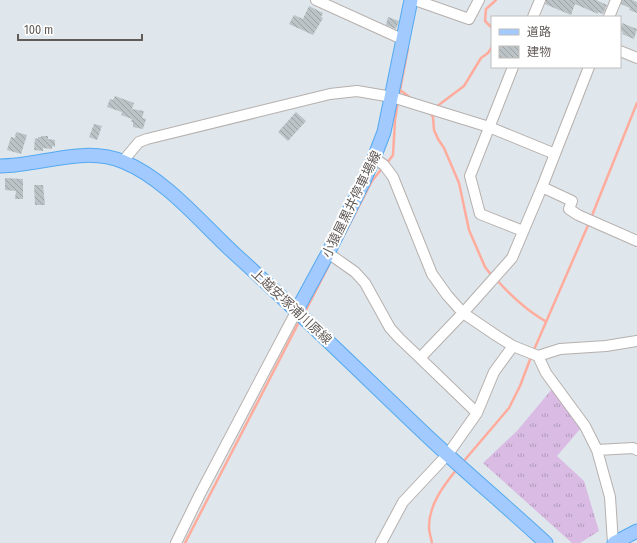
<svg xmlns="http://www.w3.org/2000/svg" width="637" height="543" viewBox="0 0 637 543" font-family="'Fira Sans Condensed','Noto Sans JP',sans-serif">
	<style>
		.grass { fill: url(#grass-tufts) }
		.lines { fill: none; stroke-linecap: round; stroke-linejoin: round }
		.stream { stroke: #ffac9d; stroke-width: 2.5 }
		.building { fill: url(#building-back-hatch) }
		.minor-casing { stroke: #b6b0ad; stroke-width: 12 }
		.major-casing { stroke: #54aaf0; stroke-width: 15 }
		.minor { stroke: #fff; stroke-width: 10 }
		.major { stroke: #a2caff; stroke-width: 13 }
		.labels { text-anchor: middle; stroke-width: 4; stroke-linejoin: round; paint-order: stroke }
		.street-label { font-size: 13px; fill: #615b58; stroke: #fff }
	</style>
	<defs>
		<pattern id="grass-tufts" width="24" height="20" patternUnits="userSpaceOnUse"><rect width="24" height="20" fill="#d9bbe4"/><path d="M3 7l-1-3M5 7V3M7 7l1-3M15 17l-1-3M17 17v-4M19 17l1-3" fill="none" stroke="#b39bbc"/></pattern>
		<pattern id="building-back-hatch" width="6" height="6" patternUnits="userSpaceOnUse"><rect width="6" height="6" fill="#bcc3c6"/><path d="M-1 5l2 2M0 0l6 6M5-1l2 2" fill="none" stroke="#9ca1a4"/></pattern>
	</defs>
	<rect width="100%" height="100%" fill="#dfe6ec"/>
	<!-- grass -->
	<path class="grass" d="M552 389 581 428 557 456 584 481 599 531 580 543H572L483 463 517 431Z"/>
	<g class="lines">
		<!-- stream -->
		<path class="stream" d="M492 28 485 21 486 9 496 0
			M400 90 412 99
			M399 96 408 48
			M436 107 464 86 481 58 488 53 492 47
			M430 113 433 117 434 130 438 139 444 148 459 183 469 230 485 267 492 276
			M387 163 393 155 395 120 398 101
			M591 218 637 103
			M342 239 372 181 383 167
			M496 279C511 296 526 310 545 321
			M304 314 329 265
			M533 352 589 223
			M463 462 509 408 520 386 531 357
			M185 543 300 320
			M432 543C431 538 429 532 429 527 429 505 443 486 457 469"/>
	</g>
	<!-- building -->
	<path class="building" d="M546 0H596L607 5 603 14 598 12V14L575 4 571 15 545 4Z
		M622 0H632L637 2V13L629 10 630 8 621 4Z
		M309 6 323 13 321 17 323 18 313 35 289 24 294 15 303 19Z
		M388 17 399 21 396 29 386 25Z
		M622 23 637 29 634 39 622 34 623 32 620 31V28Z
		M115 96 134 103 132 109 144 111 142 118 146 119 143 129 133 127V122H131L132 119 121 115 122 112 107 107 110 99 113 100Z
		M296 112 306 121 288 141 278 132Z
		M94 124 102 126 97 140 89 137Z
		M16 132 27 135 21 154 7 150 11 137 15 138Z
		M41 136H48V139L55 140V147L52 146V149L43 148V151L34 150 35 138 38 139V137H41Z
		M5 178 23 179V199H15L16 191 5 190Z
		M34 185H43L45 205H35Z"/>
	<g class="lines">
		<!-- minor casing -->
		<g class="minor-casing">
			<path id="minor" d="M316 0 402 39
				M415 0 469 19 479 0
				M533 17 540 0
				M609 17 616 0
				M620 51 637 58
				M513 67 470 176 480 214 523 231
				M374 158 384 165 393 177 432 274 447 295 463 313 497 336 513 346 538 356 560 349 606 346 637 341
				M123 161 139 142 147 139 330 94 357 91 392 97 489 127 555 154
				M542 187 572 201 569 209 578 215 637 241
				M328 253 355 272 365 283 390 328 399 338 420 358
				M538 356 546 373 585 426 597 450 610 497 613 543
				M477 413 420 358 463 313 512 258 542 187 589 67
				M597 450 633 448 637 450
				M176 543 200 494 297 310
				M381 543 403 502 448 454 477 413 494 372 513 346"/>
		</g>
		<!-- major casing -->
		<g class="major-casing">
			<path id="major" d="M0 166C41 166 84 145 124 162 166 179 203 225 236 255 300 313 362 374 424 433 464 471 506 506 546 543
				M297 310 328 253 363 183 374 158 384 132 411 0
				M614 543 637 531"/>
		</g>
		<!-- minor -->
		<use href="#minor" class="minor"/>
		<!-- major -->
		<use href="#major" class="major"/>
	</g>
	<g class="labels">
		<!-- street labels -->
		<g class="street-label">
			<text transform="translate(351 204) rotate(-64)" y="5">小猿屋黒井停車場線</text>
			<text transform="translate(292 306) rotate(43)" y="5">上越安塚浦川原線</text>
		</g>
	</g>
	<!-- legend -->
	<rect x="491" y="16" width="130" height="52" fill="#ffffff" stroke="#c0bdbc"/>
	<rect x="499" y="29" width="20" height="6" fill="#a2caff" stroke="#c0bdbc"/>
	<text x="527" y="36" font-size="12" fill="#615b58">道路</text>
	<rect x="499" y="46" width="20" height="12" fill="url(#building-back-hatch)" stroke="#c0bdbc"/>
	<text x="527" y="56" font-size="12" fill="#615b58">建物</text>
	<!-- scale -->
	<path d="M18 34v6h124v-6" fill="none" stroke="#615b58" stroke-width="2"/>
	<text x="24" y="34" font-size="12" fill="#615b58" stroke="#ffffff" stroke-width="3" paint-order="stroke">100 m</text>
</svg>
